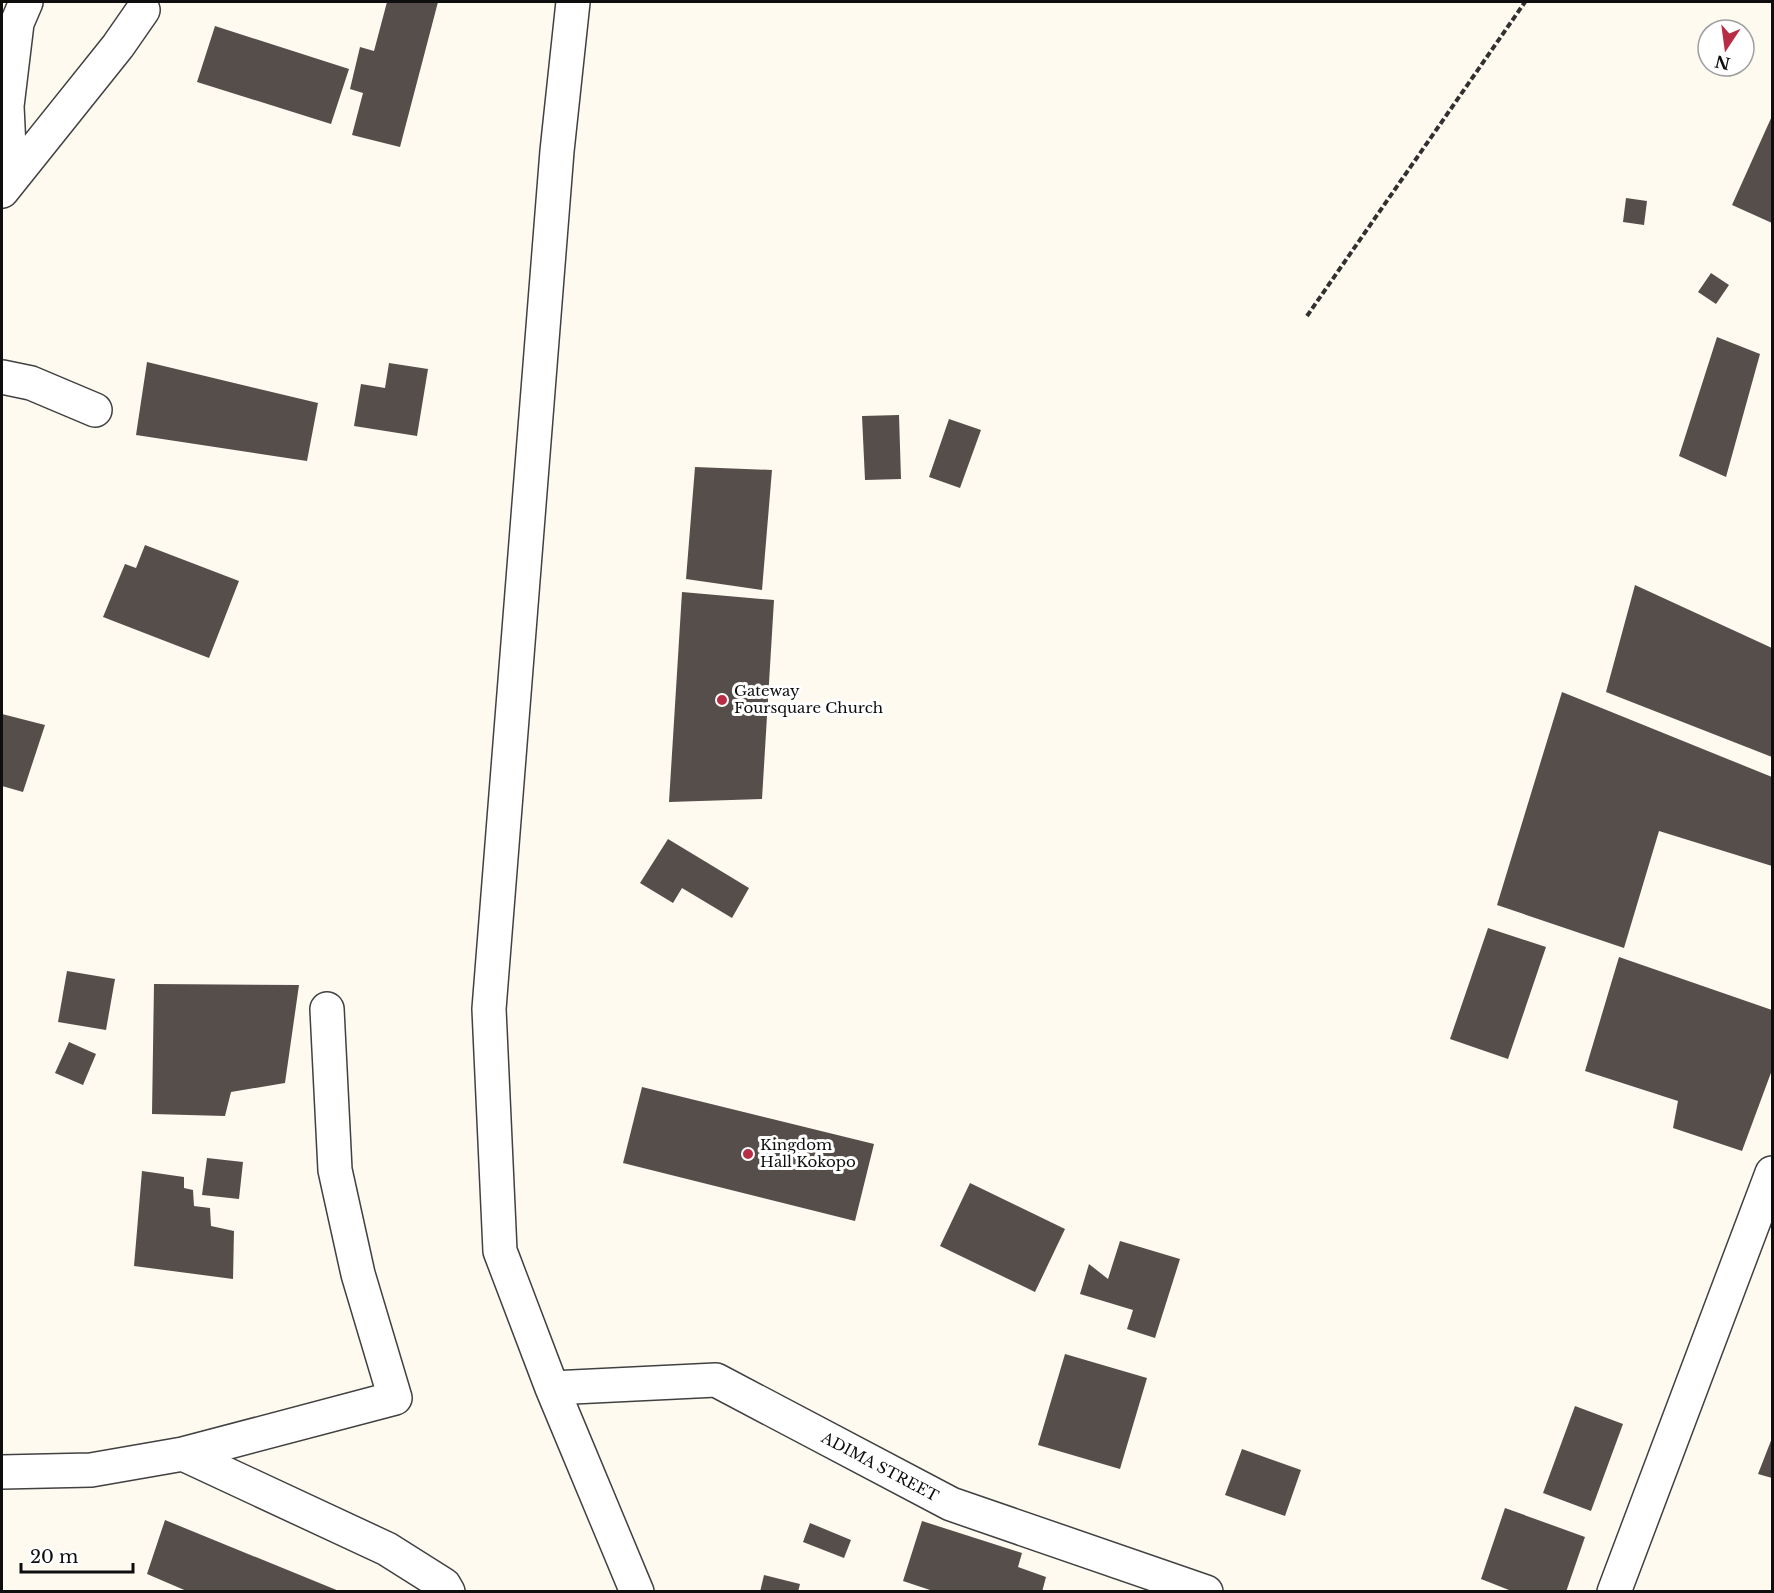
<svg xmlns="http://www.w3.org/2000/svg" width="1774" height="1593" viewBox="0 0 1774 1593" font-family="'Libre Baskerville',serif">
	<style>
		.building { fill: #564e4b }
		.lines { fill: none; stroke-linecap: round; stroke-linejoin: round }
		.minor-casing { stroke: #414141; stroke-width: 36 }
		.path { stroke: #303030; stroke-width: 4; stroke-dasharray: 6 3; stroke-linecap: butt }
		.minor { stroke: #fff; stroke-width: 33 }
		.poi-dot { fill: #b82d46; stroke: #fff; stroke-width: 2 }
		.labels { text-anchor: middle; stroke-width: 6; stroke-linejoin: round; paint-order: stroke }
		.poi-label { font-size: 15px; fill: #0e0e0e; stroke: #fff; text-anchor: start }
		.street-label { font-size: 15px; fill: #0e0e0e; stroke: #fff }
	</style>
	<rect width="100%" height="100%" fill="#fefaf0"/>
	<!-- building -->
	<path class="building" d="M387 2H438L400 147 352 135 363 93 350 89 360 47 374 51Z
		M215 26 349 69 331 124 197 82Z
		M1772 116V223L1732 205Z
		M1626 198 1647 201 1644 225 1623 222Z
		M1711 273 1729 285 1716 304 1698 292Z
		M1717 337 1760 354 1726 477 1679 456Z
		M147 362 318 403 307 461 136 435Z
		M389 363 428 369 417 436 354 426 361 384 385 388Z
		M899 415 901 479 865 480 862 416Z
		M949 419 981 430 960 488 929 477Z
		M695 467 772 470 762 590 686 579Z
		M145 545 239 581 209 658 103 617 125 564 136 568Z
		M1635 585 1772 648V757L1606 692Z
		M682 592 774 600 762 799 669 802Z
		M1562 692 1772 777V866L1659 831 1624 948 1497 905Z
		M2 714 45 725 23 792 2 786Z
		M668 839 749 888 732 918 682 888 673 903 640 883Z
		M1488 928 1546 947 1508 1059 1450 1039Z
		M1619 957 1772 1010V1070L1742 1151 1673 1128 1678 1101 1585 1071Z
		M67 971 115 979 106 1030 58 1022Z
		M154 984 299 985 285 1083 231 1092 225 1116 152 1114Z
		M69 1042 96 1054 83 1085 55 1073Z
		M642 1087 874 1144 855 1221 623 1163Z
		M207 1158 243 1162 239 1199 202 1195Z
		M142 1171 184 1177V1188L193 1190 194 1206 210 1208 211 1226 234 1231 233 1279 134 1266Z
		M970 1183 1065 1229 1035 1292 940 1246Z
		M1120 1241 1180 1259 1155 1338 1127 1329 1133 1310 1080 1294 1089 1264 1108 1279Z
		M1065 1354 1147 1378 1120 1469 1038 1445Z
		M1575 1406 1623 1424 1591 1511 1543 1493Z
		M1772 1438V1478L1758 1474Z
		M1242 1449 1301 1470 1285 1516 1225 1495Z
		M1505 1508 1585 1537 1566 1592H1514L1481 1579Z
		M165 1520 339 1591V1592H189L147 1574Z
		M922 1521 1022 1553 1018 1567 1046 1577 1042 1592H936L903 1581Z
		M810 1523 851 1540 844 1558 803 1542Z
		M764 1575 800 1584 798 1592H760Z"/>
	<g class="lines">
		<!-- minor casing -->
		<g class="minor-casing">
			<path id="minor" d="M573 2 557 151 489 1009 500 1251 552 1388 637 1592
				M2 169 9 148 7 106 17 23 26 2
				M2 191 118 46 143 10
				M2 377 31 383 95 410
				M552 1388 716 1380 951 1504 1206 1592
				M183 1454 395 1398 358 1274 335 1170 327 1009
				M2 1472 91 1470 183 1454 387 1549 444 1585 448 1592
				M1614 1592 1772 1173"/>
		</g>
		<!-- path -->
		<path class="path" d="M1307 316 1525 2"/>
		<!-- minor -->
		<use href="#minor" class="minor"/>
	</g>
	<!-- markers -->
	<g class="poi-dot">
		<circle cx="722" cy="700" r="6"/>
		<circle cx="748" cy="1154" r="6"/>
	</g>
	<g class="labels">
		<!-- poi labels -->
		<g class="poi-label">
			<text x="734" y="696">Gateway<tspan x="734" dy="17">Foursquare Church</tspan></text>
			<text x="760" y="1150">Kingdom<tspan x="760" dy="17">Hall Kokopo</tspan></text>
		</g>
		<!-- street labels -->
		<g class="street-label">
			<text transform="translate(880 1467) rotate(28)" y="5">ADIMA STREET</text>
		</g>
	</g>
	<!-- border -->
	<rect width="1774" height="1593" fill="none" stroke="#0e0e0e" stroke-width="6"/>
	<!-- north arrow -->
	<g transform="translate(1726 48) rotate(193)"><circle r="28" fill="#ffffff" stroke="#9f9f9f" stroke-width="1.5"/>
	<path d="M0-4.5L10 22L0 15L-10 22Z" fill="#b82d46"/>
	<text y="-9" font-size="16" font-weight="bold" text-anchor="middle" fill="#0e0e0e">N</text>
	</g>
	<!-- scale -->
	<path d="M21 1563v9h112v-9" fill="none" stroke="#0e0e0e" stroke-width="3"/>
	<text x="30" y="1563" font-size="18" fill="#0e0e0e" stroke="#ffffff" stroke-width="4.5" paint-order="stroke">20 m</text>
</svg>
